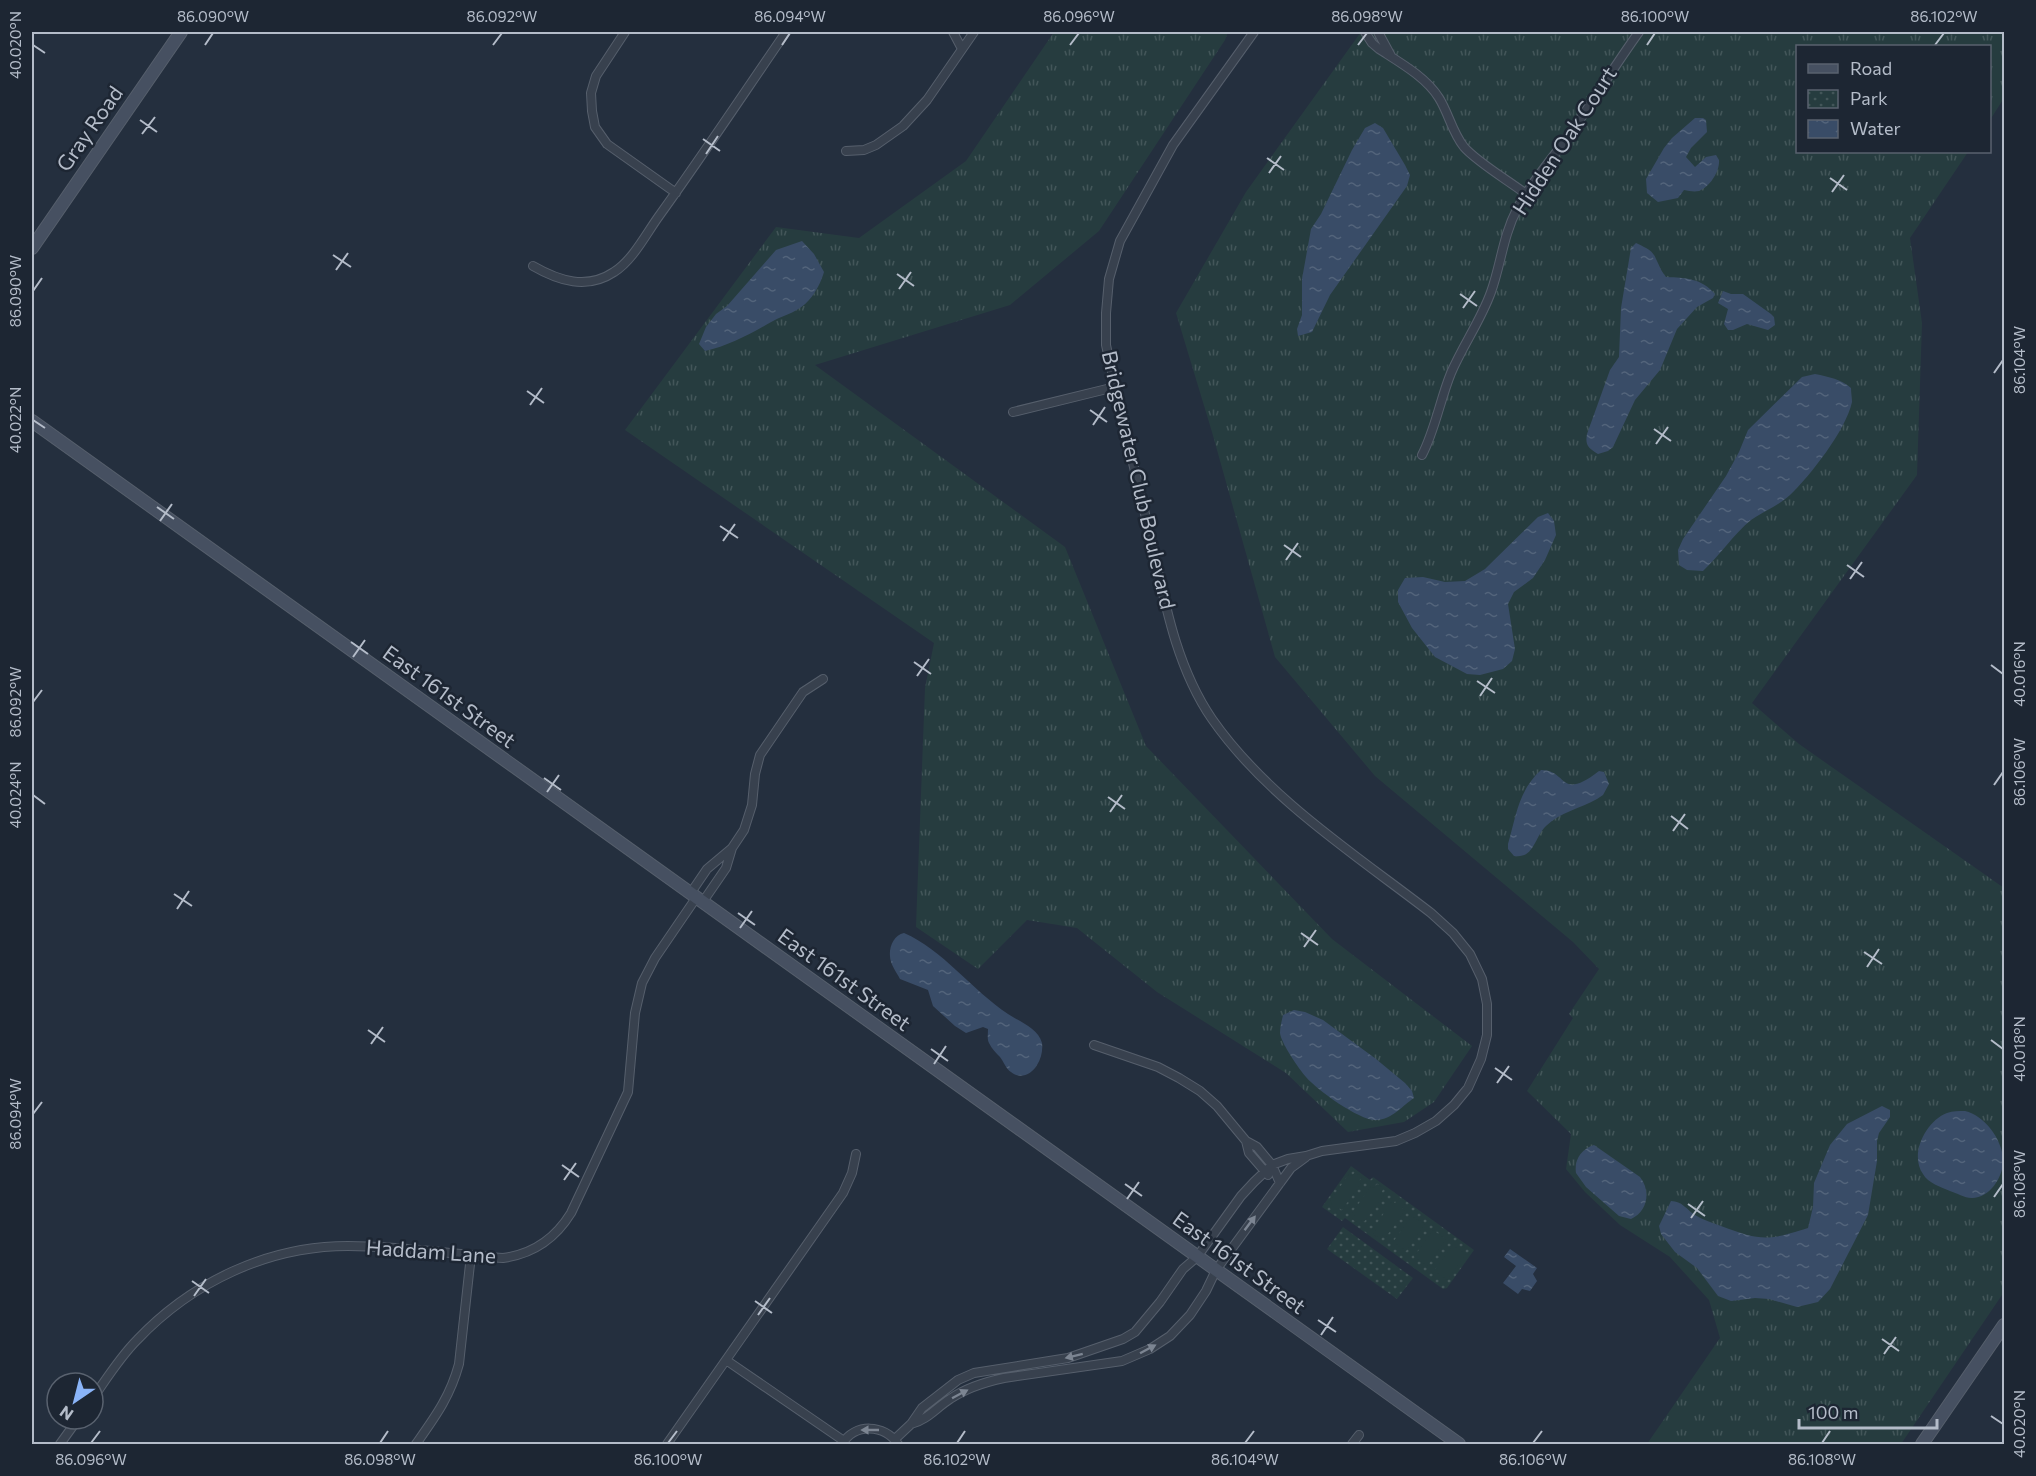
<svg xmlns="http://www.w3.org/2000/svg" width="2036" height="1476" viewBox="0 0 2036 1476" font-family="Commissioner,sans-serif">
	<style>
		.grass { fill: url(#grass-tufts) }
		.park { fill: url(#park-dots) }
		.pitch { fill: #263c3f }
		.water { fill: url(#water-ripples) }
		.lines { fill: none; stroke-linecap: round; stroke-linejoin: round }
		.street-casing { stroke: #565f6c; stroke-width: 10 }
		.secondary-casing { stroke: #565f6c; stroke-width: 14 }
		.street { stroke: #38414e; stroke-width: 8 }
		.secondary { stroke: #465061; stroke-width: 12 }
		.oneway { fill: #7c8592 }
		.ticks { fill: none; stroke: #b4bcc9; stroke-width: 2 }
		.labels { text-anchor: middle; stroke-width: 5; stroke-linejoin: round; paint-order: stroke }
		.street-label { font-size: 21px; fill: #b4bcc9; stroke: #1d2633 }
		.neatline { fill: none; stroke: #b4bcc9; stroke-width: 2 }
		.ticks-label { font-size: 15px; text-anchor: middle; fill: #b4bcc9 }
	</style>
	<defs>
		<pattern id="grass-tufts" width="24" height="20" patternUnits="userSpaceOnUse" patternTransform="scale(1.5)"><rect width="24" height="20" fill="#263c3f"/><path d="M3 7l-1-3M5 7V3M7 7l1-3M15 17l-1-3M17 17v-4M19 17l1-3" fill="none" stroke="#435659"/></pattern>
		<pattern id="park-dots" width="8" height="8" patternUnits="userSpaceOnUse" patternTransform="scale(1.5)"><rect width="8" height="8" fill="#263c3f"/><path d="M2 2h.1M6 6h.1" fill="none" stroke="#435659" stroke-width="1.8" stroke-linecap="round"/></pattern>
		<pattern id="water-ripples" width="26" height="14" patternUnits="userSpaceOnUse" patternTransform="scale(1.5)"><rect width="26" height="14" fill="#394c67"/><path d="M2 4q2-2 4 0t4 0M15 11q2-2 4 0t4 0" fill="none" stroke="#53647b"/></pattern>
	</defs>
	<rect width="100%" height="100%" fill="#242f3e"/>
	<!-- grass -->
	<path class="grass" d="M1054 32H1228L1225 40 1099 231 1010 305 815 365 1065 547 1146 746 1332 939 1472 1046 1434 1102 1404 1122 1348 1132 1286 1073 1157 992 1077 928 1027 920 978 969 916 927 925 688 934 643 625 430 776 227 859 238 966 161Z
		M1361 32H2004V98L1990 120V46H1798V152H1968L1910 238 1922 323 1917 475 1752 703 1799 744 2004 888V1292L1901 1444H1647L1720 1338 1709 1300 1670 1257 1620 1225 1585 1192 1566 1169 1571 1134 1527 1091 1573 1018 1569 1014 1599 969 1573 942 1375 776 1275 657 1212 432 1176 313 1246 192Z"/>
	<!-- park -->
	<path class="park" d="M1351 1166 1370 1180 1373 1177 1474 1250 1447 1288 1443 1289 1345 1218 1342 1221 1322 1207Z
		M1343 1227 1413 1278 1397 1299 1327 1249Z"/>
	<!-- pitch -->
	<path class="pitch" d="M1355 1172 1362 1177 1359 1181 1361 1183 1342 1210 1339 1208 1336 1213 1330 1208 1332 1203 1330 1201 1349 1174 1352 1176Z
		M1377 1184 1384 1188 1381 1193 1384 1195 1364 1222 1362 1220 1359 1224 1352 1219 1355 1215 1352 1213 1371 1186 1374 1188Z
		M1399 1199 1405 1204 1402 1208 1405 1210 1386 1237 1383 1235 1380 1239 1373 1234 1376 1230 1374 1228 1392 1201 1395 1203Z
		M1412 1216 1425 1224 1406 1251 1393 1242Z
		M1433 1230 1446 1239 1427 1266 1414 1257Z
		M1453 1245 1466 1254 1447 1280 1434 1271Z"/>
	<!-- water -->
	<path class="water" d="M1695 118H1703L1706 120 1707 132 1691 148 1686 157 1695 167 1706 157 1716 155 1719 160C1720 171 1710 187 1699 191 1694 192 1689 191 1684 190L1678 198 1658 202 1647 193 1646 179 1664 148 1672 138Z
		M1375 123 1383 128 1405 165 1410 175 1407 186 1330 295 1312 332 1298 336 1297 329 1302 315V279L1311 229 1321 214 1352 150 1365 128Z
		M802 241 814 254 824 272C821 282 816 292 809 300 799 312 786 314 773 321 752 333 729 346 705 351L699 344 706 327 716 314 727 306 776 250Z
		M1636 243C1644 247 1653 250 1656 259 1660 267 1660 269 1666 277 1686 278 1701 278 1715 294L1713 298 1697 307 1677 329 1660 370 1635 400 1613 447 1608 451 1598 454C1588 448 1585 445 1587 434L1610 370 1619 357 1621 308 1631 248Z
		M1723 291 1731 294H1743L1771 314 1774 317 1775 325 1768 330 1747 324 1733 330H1728L1724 324 1728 309 1718 303Z
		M1815 374C1829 377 1841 379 1851 388 1851 393 1852 398 1852 402 1846 430 1810 476 1790 495 1778 506 1764 511 1751 520 1734 534 1719 556 1703 571L1687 570 1679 565 1678 550 1683 539 1726 476 1739 452 1748 430 1802 377Z
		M1548 513 1554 521 1556 535 1545 560 1533 578 1514 592 1508 604 1515 649 1512 661 1503 669 1480 675 1467 674 1435 657 1412 628 1398 602V590L1405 578 1423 577 1445 582 1465 581 1485 569 1538 517Z
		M1541 770C1568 770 1559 802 1599 771L1604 772 1609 784 1603 795 1597 799C1581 808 1559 813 1546 826 1534 838 1534 859 1514 856L1508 849V844C1516 817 1518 791 1541 770Z
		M904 933C942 949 973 991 1008 1014 1020 1022 1038 1028 1042 1043 1043 1051 1041 1059 1037 1065 1032 1074 1020 1080 1011 1072 1006 1069 1004 1062 1000 1057 996 1053 992 1049 989 1043 987 1039 988 1034 988 1029L983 1027 966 1033 955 1026 933 1006 928 990 900 979C897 973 890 964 890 956 889 947 894 935 904 933Z
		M1294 1010 1305 1012 1323 1020 1376 1059 1405 1083 1412 1091 1414 1098C1403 1105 1391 1121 1375 1120 1359 1120 1317 1090 1306 1077 1299 1069 1281 1043 1280 1033 1280 1027 1282 1020 1283 1015Z
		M1882 1106 1890 1110V1117L1879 1133 1877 1141V1161L1868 1215 1830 1289 1818 1302 1797 1307 1769 1299 1755 1298 1731 1301 1718 1296 1697 1268 1675 1252 1661 1234 1659 1226 1671 1201C1682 1201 1687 1210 1695 1215 1703 1220 1713 1223 1721 1226 1761 1241 1767 1241 1808 1228L1813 1207 1814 1183 1830 1145 1847 1124Z
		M1965 1111C1984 1115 2002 1139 2003 1159 2004 1176 1990 1198 1972 1198 1964 1198 1957 1193 1950 1191 1941 1187 1928 1183 1923 1174 1909 1154 1926 1121 1947 1113 1953 1111 1959 1111 1965 1111Z
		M1594 1145 1640 1177C1651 1191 1648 1211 1631 1219L1619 1216 1586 1187 1576 1173C1574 1160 1581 1149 1594 1145Z
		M1510 1249 1537 1268 1533 1274 1537 1281 1530 1291 1522 1289 1518 1294 1503 1283 1516 1266 1504 1257Z"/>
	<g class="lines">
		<!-- street casing -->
		<g class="street-casing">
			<path id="street" d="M625 32 596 76 591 93 592 111 595 127 607 144 676 193
				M953 32 962 49
				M1365 32 1372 43 1379 49C1399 62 1426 77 1439 98 1449 114 1452 132 1464 147 1477 162 1509 181 1526 194
				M1378 32 1391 56
				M846 151 864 150 876 145 903 126 927 100 974 32
				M533 266C559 281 587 290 614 272 633 260 646 234 659 216 703 155 744 93 786 32
				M1013 412 1115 387
				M1422 455C1435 430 1440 400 1451 373 1463 345 1481 320 1491 292 1501 264 1503 236 1517 209 1531 182 1552 159 1570 134 1594 100 1615 65 1639 32
				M690 894 707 869 732 848 744 830 752 805 755 774 760 755 803 692 823 679
				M702 903 726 868 732 848
				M1094 1045 1158 1067 1179 1078 1200 1091 1217 1106 1246 1141 1257 1147 1272 1165 1280 1183
				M1246 1141 1249 1153 1268 1175
				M726 1360 844 1441
				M93 1398C107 1378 120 1357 137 1340 192 1282 268 1246 348 1246 400 1246 452 1254 503 1258 533 1254 555 1239 571 1213L628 1092 635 1013 642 983 655 958 696 898
				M911 1424C927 1420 936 1408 950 1399 966 1388 985 1382 1004 1378L1122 1361 1150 1349 1170 1336 1190 1315 1206 1291 1216 1270 1291 1168 1306 1157
				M895 1439 911 1424 922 1408 958 1380 974 1373 1068 1358 1123 1339 1135 1332 1160 1302 1183 1269 1197 1257 1241 1196 1254 1182 1272 1165 1288 1159 1306 1156 1322 1151 1396 1141 1415 1133 1436 1121 1454 1105 1468 1088 1481 1059 1487 1035V1004L1482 979 1470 954 1453 933 1431 913C1356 855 1267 798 1212 719 1175 665 1164 598 1150 535 1135 472 1120 409 1106 345V313L1109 279 1120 241 1173 145 1254 32
				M60 1444 78 1419
				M416 1444C435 1417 450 1397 459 1364L471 1255
				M667 1444 843 1193 852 1173 856 1154
				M842 1444C855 1423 884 1424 898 1444
				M1352 1444 1359 1435"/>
		</g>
		<!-- secondary casing -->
		<g class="secondary-casing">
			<path id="secondary" d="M32 248 181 32
				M32 421 1459 1444
				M1922 1444 2004 1325"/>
		</g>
		<!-- street -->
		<use href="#street" class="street"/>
		<!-- secondary -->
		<use href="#secondary" class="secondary"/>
	</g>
	<!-- one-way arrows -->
	<defs><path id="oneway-solid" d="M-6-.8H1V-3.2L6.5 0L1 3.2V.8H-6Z" transform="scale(1.5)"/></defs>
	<g class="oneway">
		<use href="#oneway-solid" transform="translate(1250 1223) rotate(-53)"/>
		<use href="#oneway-solid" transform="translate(1148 1349) rotate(-28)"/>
		<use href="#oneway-solid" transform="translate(1074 1356) rotate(166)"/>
		<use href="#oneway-solid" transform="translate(960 1394) rotate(-28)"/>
		<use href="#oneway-solid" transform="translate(870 1430) rotate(180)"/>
	</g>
	<!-- ticks -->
	<path class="ticks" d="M33 45 45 53M205 45 213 33M493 45 502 33M782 45 790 33M1070 45 1079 33M1358 45 1367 33M1647 45 1655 33M1935 45 1944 33M140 120 157 132M142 134 155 117M703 139 720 151M706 154 718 136M1267 158 1284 170M1269 173 1281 156M1830 178 1847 190M1832 192 1844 175M333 255 351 267M336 270 348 253M897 274 914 286M899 289 911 272M33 291 42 278M1460 294 1477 306M1463 308 1475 291M1994 373 2003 360M527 391 544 403M530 405 542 388M1090 410 1107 422M33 420 45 428M1093 425 1105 407M1654 429 1671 441M1656 444 1668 427M157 507 174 519M160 521 172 504M720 526 738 538M723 541 735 524M1284 545 1301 557M1286 560 1298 543M1847 565 1864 577M1850 579 1862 562M351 642 368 654M353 657 365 640M914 662 931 674M1991 665 2003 674M917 676 929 659M1477 681 1495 693M1480 696 1492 678M33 702 42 690M544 778 561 790M1994 785 2003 772M547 792 559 775M33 795 45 804M1108 797 1125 809M1110 812 1122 795M1671 816 1688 829M1673 831 1685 814M174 894 192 906M177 909 189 891M738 913 755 925M740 928 752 911M1301 933 1318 945M1304 947 1316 930M1864 952 1882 964M1867 967 1879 949M368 1030 385 1042M1991 1040 2003 1049M371 1044 383 1027M931 1049 948 1061M934 1064 946 1046M1495 1068 1512 1080M1497 1083 1509 1066M33 1114 42 1102M562 1165 579 1177M564 1180 576 1163M1125 1184 1142 1196M1994 1197 2003 1184M1127 1199 1139 1182M1688 1204 1705 1216M1691 1218 1703 1201M192 1281 209 1293M194 1296 206 1279M755 1301 772 1313M758 1315 770 1298M1318 1320 1336 1332M1321 1335 1333 1317M1882 1339 1899 1351M1884 1354 1896 1337M1991 1416 2003 1424M91 1443 100 1431M380 1443 388 1431M668 1443 677 1431M957 1443 965 1431M1245 1443 1254 1431M1533 1443 1542 1431M1822 1443 1830 1431"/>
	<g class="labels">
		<!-- street labels -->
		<g class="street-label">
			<text transform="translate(90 129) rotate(-55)" y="7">Gray Road</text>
			<text transform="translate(1565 141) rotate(-57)" y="7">Hidden Oak Court</text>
			<text transform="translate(1138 480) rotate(77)" y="7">Bridgewater Club Boulevard</text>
			<text transform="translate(449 697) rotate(36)" y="7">East 161st Street</text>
			<text transform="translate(844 980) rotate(36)" y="7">East 161st Street</text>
			<text transform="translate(431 1252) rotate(4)" y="7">Haddam Lane</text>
			<text transform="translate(1239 1263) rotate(36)" y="7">East 161st Street</text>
		</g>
	</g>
	<!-- border -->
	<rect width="2036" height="1476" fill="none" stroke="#1d2633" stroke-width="66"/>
	<!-- legend -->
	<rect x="1796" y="45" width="195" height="108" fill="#1d2633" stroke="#59626f" stroke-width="1.5"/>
	<rect x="1808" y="64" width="30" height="9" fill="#465061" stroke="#59626f" stroke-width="1.5"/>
	<text x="1850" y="75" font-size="18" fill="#b4bcc9">Road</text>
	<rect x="1808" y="90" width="30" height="18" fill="url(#park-dots)" stroke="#59626f" stroke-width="1.5"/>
	<text x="1850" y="105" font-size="18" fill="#b4bcc9">Park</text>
	<rect x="1808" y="120" width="30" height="18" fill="url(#water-ripples)" stroke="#59626f" stroke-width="1.5"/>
	<text x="1850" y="135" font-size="18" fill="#b4bcc9">Water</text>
	<!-- north arrow -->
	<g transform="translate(75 1401) rotate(215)"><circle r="28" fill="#1d2633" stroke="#59626f" stroke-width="1.5"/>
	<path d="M0-4.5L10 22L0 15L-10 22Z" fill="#8ab4f8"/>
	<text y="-9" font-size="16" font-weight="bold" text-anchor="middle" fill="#b4bcc9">N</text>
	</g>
	<!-- scale -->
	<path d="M1799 1419v9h138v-9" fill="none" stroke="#b4bcc9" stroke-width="3"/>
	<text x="1808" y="1419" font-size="18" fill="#b4bcc9" stroke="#1d2633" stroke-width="4.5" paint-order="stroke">100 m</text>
	<rect x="33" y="33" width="1970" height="1410" class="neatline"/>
	<g class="ticks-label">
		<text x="213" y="22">86.090°W</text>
		<text x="502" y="22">86.092°W</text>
		<text x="790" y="22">86.094°W</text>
		<text x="1079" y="22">86.096°W</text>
		<text x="1367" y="22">86.098°W</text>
		<text x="1655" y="22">86.100°W</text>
		<text x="1944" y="22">86.102°W</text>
		<text transform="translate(16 45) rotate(-90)" y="5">40.020°N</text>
		<text transform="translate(16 291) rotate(-90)" y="5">86.090°W</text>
		<text transform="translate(2020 360) rotate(-90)" y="5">86.104°W</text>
		<text transform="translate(16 420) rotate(-90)" y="5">40.022°N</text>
		<text transform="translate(2020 674) rotate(-90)" y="5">40.016°N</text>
		<text transform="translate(16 702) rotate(-90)" y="5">86.092°W</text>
		<text transform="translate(2020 772) rotate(-90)" y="5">86.106°W</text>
		<text transform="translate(16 795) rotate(-90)" y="5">40.024°N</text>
		<text transform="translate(2020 1049) rotate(-90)" y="5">40.018°N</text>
		<text transform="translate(16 1114) rotate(-90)" y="5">86.094°W</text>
		<text transform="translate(2020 1184) rotate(-90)" y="5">86.108°W</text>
		<text transform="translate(2020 1424) rotate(-90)" y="5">40.020°N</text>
		<text x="91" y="1465">86.096°W</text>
		<text x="380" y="1465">86.098°W</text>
		<text x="668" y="1465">86.100°W</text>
		<text x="957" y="1465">86.102°W</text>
		<text x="1245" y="1465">86.104°W</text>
		<text x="1533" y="1465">86.106°W</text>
		<text x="1822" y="1465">86.108°W</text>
	</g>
</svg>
